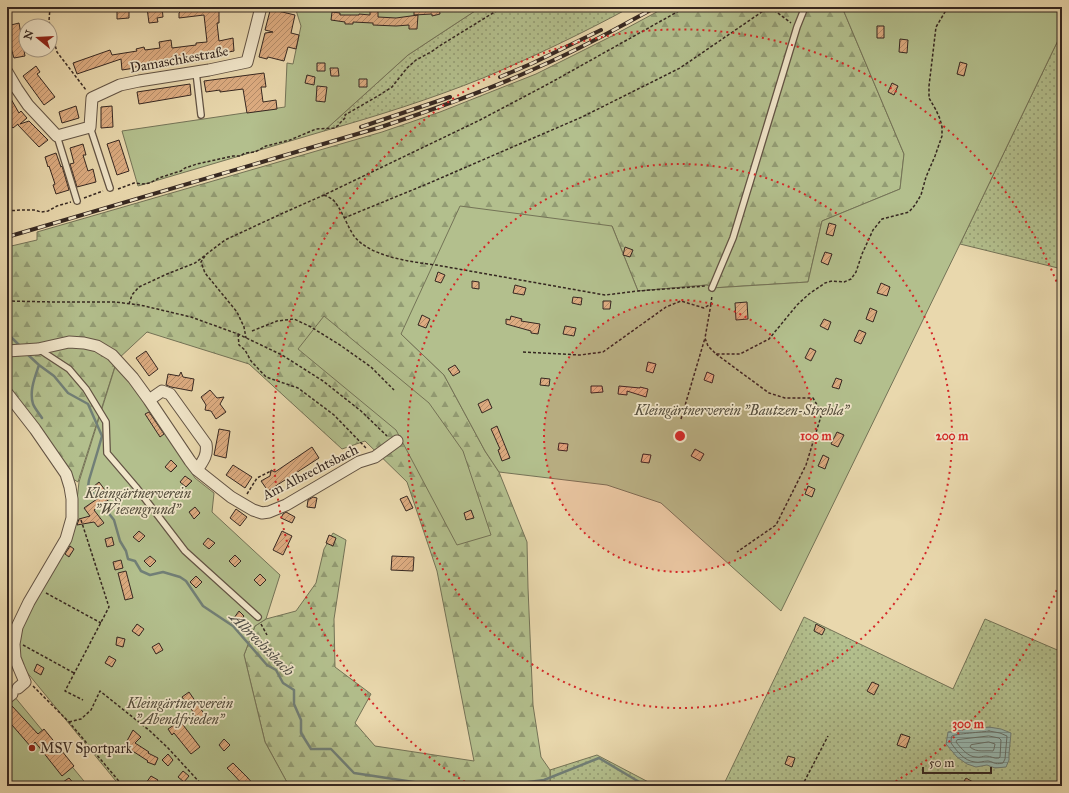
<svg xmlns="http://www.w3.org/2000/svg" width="1069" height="793" viewBox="0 0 1069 793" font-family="'IM FELL Great Primer',serif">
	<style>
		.grass { fill: url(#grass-dots); stroke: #747357 }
		.forest { fill: url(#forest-firs); stroke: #747357 }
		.garden { fill: #b3bf8d; stroke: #747357 }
		.water { fill: url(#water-rules); stroke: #717f77 }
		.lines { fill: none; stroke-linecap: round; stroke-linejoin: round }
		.shore { stroke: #677069; stroke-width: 1 }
		.stream { stroke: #717f77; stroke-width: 2.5 }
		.building { fill: url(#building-hatch); stroke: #352721 }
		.service-casing { stroke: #625344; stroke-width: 8 }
		.minor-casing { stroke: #625344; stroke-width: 13 }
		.path { stroke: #352721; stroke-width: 1.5; stroke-dasharray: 3 2; stroke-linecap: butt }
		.service { stroke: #f1e6ca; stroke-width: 5.5 }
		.minor { stroke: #f1e6ca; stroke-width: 11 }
		.rail-casing { stroke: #352721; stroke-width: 4 }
		.rail { stroke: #f1e6ca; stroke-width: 2.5; stroke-dasharray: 8; stroke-linecap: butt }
		.ring { fill: none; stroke: #d62828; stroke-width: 2; stroke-dasharray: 2 4 }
		.poi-dot { fill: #8f2418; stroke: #f1e6ca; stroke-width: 1.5 }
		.labels { text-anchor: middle; stroke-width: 3.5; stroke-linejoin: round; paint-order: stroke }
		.street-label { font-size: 14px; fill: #352721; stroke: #f1e6ca }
		.park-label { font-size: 14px; font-style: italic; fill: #544d3c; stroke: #f1e6ca }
		.poi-label { font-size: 14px; fill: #352721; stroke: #f1e6ca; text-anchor: start }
		.water-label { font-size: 15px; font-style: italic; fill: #4e4c45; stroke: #f1e6ca }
		.centre { fill: #d62828; stroke: #f1e6ca; stroke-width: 2 }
		.ring-label { font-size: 12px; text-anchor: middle; font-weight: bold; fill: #d62828; stroke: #f1e6ca; stroke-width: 3.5; stroke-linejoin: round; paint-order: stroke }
	</style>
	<defs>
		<pattern id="grass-dots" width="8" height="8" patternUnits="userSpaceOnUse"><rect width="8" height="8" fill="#b3bf8d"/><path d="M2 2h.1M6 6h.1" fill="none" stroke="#929b73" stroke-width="1.8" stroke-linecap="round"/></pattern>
		<pattern id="forest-firs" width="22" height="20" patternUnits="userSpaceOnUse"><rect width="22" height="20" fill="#b3bf8d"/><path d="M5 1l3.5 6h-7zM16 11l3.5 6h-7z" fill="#929b73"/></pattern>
		<pattern id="water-rules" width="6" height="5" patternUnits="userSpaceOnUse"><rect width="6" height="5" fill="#99b9b1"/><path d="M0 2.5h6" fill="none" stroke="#7e9690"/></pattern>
		<pattern id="building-hatch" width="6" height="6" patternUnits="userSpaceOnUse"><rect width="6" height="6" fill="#ddac81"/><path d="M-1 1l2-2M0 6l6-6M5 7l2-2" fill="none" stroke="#b48c69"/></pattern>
	</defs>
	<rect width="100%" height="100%" fill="#e9d8ad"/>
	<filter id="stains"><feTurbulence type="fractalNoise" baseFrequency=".005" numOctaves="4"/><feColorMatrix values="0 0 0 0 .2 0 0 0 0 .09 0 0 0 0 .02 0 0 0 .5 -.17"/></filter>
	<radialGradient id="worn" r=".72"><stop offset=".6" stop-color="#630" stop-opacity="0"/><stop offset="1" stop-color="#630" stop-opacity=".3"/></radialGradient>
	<!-- grass -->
	<path class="grass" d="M481 7H631C583 33 533 57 483 78 431 99 377 116 324 131L408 55Z
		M1062 32V269L960 244Z
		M804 617 953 689 985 619 1062 652V786H723Z
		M597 755 656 786H550V770Z"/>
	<!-- forest -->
	<path class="forest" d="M666 7H842L904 154 900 189 822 221 808 282 712 288 707 285 638 291 612 226 401 334 444 375 485 451 499 472 527 542 528 588 533 705 541 757 550 770V786H289L265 742 244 655 255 626 266 619 296 611 316 583 324 549 333 533 346 540 334 619 335 667 371 694 355 723 375 746 474 761 437 571 407 482 365 441 342 449 249 364 147 332 117 360 78 482 73 479 67 465 7 388V247L37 240V232L382 132 440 112 536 74 612 36Z"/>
	<!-- garden -->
	<path class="garden" d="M295 7H481L408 55 324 131 138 186 122 131 285 107 287 63 293 64 301 26Z
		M842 7H1062V32L960 244 781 611 661 503 607 485 499 472 485 451 444 375 401 334 460 206 612 226 638 291 707 285 712 288 808 282 822 221 900 189 904 154Z
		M324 316 429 403 463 451 491 535 457 545 396 430 298 349Z
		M115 367 129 381 146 404 195 478 214 493 212 512 280 575 266 619 255 626 244 655 265 742 289 786H120L30 676 25 670 21 660 19 649 20 628 75 519 79 482Z
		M14 696 88 786H7V703Z"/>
	<!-- water -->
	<path class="water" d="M989 727 1001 729 1011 733 1009 754V760L1006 767 995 768 987 765 976 767 967 764 957 757 946 744 948 732C962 729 975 729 989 727Z"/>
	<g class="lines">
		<!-- shore -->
		<path class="shore" d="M989 731 1000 733 1007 736 1005 759 1003 763C993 765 995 762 988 761 983 761 979 763 975 762 964 761 957 751 951 743 951 742 951 737 952 736 954 734 984 732 989 731Z
			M989 736 999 738 1001 740 1000 757 999 758C994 759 991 756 986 756 983 756 980 758 976 757 968 757 961 748 956 742L957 740Z
			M989 742 995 744 994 749 993 751C985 750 977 753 970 747L971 745Z"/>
		<!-- stream -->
		<path class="stream" d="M7 333 20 346
			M26 353 39 365 54 376 68 393 88 404 102 436 98 450 89 480 88 487 114 520 120 541 126 551 128 559 135 561 141 571 150 575 163 572 180 577 186 581 203 606 233 626 267 665 276 670 283 683 294 690V704L301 720V733L311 749H331L354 773 440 786
			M39 365C35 377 29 391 33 404 35 409 39 413 42 418
			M499 786 544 780 599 758 646 786"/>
	</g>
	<!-- building -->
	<path class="building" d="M117 7H129V18L117 19Z
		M157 7H162L163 17 157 18 158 22 149 23 147 8Z
		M180 7H219V23H217L219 41 233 38 234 51 212 55V57L198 59V58L176 61V59L159 61 160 64 135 67V68L122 70 121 59 77 74 73 63 110 50 112 55 137 51 136 49 144 47 145 50 160 48 159 42 171 40 172 48 196 45V43L207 42 204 15 179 18V13L180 12Z
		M271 7H279L278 11 295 15 291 33 299 35 296 49 288 47 284 61 268 57 267 59 259 57 265 33 273 32 265 30Z
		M370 7H378V17L396 18 418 15 417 29H409V25L396 26 373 25V23L353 22V24H345V22L331 20 332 12 340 13V15H359V14L370 15Z
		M414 7H422V9L439 7 440 14 432 16V14L414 15Z
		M19 23 25 56 14 58 9 41 7 26Z
		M877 26H884V38H877Z
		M900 39 908 40 907 53 899 52Z
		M960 62 967 64 964 76 957 74Z
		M317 63H325V71H317Z
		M36 66 40 72 37 74 55 97 44 105 23 76Z
		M330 68H338L339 76H331Z
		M264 73 266 87H261L263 102 276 100 277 109 247 113 243 89 220 92V90L206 92 204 81Z
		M307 75 315 77 314 85 305 83Z
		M359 79H367V87H359Z
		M892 83 898 86 894 95 888 92Z
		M190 84 191 95 139 104 137 92Z
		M317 86 327 87 325 102 316 101Z
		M7 92 19 113 21 111 27 118 20 124 29 121 48 140 39 147 18 125V124L13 128 7 121Z
		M76 106 79 118 62 123 59 112Z
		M112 106 113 127 101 128V107Z
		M119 140 129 171 117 175 107 144Z
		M83 144 86 155H83L88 171 93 169 96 182 77 187 70 164 74 163 70 148Z
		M56 153 61 167 62 166 69 190 56 194 53 185 55 184 49 166 48 167 45 157Z
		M829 223 836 225 833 236 826 234Z
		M625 247 633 250 630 257 623 255Z
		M825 252 832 254 828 265 821 262Z
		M438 272 445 275 441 283 435 281Z
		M472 281 479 282V289L472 288Z
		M881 283 890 287 887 296 877 293Z
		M515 285 526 288 524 295 513 293Z
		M573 297 582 298 581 305 572 303Z
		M603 301H611L610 309H603Z
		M747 302 748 319 736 320 735 303Z
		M870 308 877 311 873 322 866 319Z
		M422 315 430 319 426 328 418 325Z
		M511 316 522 319 521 321 540 324 538 334 531 333V331L506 324V319L510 320Z
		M824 319 831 322 828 330 820 326Z
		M565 326 576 328 574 336 563 334Z
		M859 330 866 333 861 344 854 341Z
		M810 348 816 351 811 361 805 358Z
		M146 351 158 369 149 376 136 358Z
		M648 362 656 364 653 373 646 371Z
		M455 365 460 372 453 376 448 369Z
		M181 372 183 377 194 379 192 391 171 387 166 385 168 374 179 376Z
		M707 372 714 375 712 383 704 380Z
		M541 378 550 379 549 386 540 385Z
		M836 378 842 380 839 389 832 387Z
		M591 386H602L603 392 591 393Z
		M619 386 640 388V387L648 389 646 397 627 391V395L618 394Z
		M210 390 217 398 224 397 220 404 226 412 216 419 211 411 205 410 206 405 201 397Z
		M488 399 492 408 482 413 478 404Z
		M149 412 164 434 160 437 145 414Z
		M497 426 510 458 502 461 498 450 500 449 491 429Z
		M219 429 230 431 226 458 214 455Z
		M837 432 844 435 838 447 831 444Z
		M559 443 568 444 567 451 558 450Z
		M312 447 319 458 268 491 261 481 270 476 271 470 275 472Z
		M695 449 704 454 700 461 691 456Z
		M643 454 651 455 649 463 641 462Z
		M823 455 829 458 825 469 818 466Z
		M171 460 177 466 171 472 165 467Z
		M233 465 252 477 245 488 226 475Z
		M185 476 192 481 186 487 180 482Z
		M99 482 111 498 94 510 104 523 98 527 94 522 77 525 79 519 90 516 84 508 100 497 93 487Z
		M808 486 815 489 812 497 805 494Z
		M407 496 413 508 406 511 400 499Z
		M313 497 317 498 315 508 307 507 308 500Z
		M195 507 200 513 194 519 189 512Z
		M236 509 247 517 240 526 230 518Z
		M471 510 474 518 466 520 464 513Z
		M286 512 295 517 292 523 281 518 283 514Z
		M139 531 145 536 139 542 133 537Z
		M282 531 292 536 283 555 273 550Z
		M329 535 336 538 333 546 326 543Z
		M112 537 114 545 107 547 105 539Z
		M208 538 215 543 209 549 203 544Z
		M70 546 74 549 69 557 65 554Z
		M235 555 241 561 235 567 229 561Z
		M150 556 156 561 150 567 144 561Z
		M392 556 414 557 413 571 391 570Z
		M121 560 123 568 115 570 113 562Z
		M126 571 133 598 125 600 118 573Z
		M260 574 266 580 260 586 254 580Z
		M196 576 202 582 196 588 190 582Z
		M239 611 244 616 236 626 231 622Z
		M137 624 144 629 139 636 132 631Z
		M816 624 825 629 822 635 814 631Z
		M117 637 125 639 123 647 116 645Z
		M159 643 163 650 156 654 152 647Z
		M109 656 116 660 112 667 105 663Z
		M37 664 44 668 41 675 34 671Z
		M872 682 879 685 874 695 867 691Z
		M189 692 205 715 198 720 193 713H194L182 697Z
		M12 706 38 734 44 729 74 766 62 776 35 742 31 747 12 725 11 726 7 722V710Z
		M180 721 200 747 191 754 174 733 172 735 168 729Z
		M133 730 141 737 135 743 149 752 148 753 158 758 155 765 147 762 148 761 131 750 129 754 122 750Z
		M901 734 910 737 906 748 897 745Z
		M224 739 230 745 224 751 219 745Z
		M168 754 173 760 168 766 162 760Z
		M788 756 795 758 792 767 785 764Z
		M233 763 247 777 255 786H244L233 774 227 768Z
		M183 771 189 776 184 782 178 777Z
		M151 776 158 780 154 786 146 783Z
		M69 778 76 786H67L63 782Z
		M966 778 980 786H961Z"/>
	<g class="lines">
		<!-- service casing -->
		<g class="service-casing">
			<path id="service" d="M196 72 201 115
				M90 127 110 188
				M57 136 77 201
				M712 288 733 238 797 27 805 7
				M40 350 69 369 86 389 106 422 107 453 136 487 185 551 258 617"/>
		</g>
		<!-- minor casing -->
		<g class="minor-casing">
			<path id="minor" d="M7 72 17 89 28 105 57 136 90 127 92 98 120 85 139 81 209 70 247 62 253 39 261 7
				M7 351 38 349 69 342 84 343 97 346 112 355 133 378 149 400 190 461 197 470 231 497 253 510 262 513 269 512 286 505 359 462 375 457 397 441
				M7 393 35 429 66 474 70 487 72 499V518L66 539 29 602 17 627 14 644 15 658 19 668 25 682 18 688
				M149 400 162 391 170 394 206 444C208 455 203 461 197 470
				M7 698 12 694"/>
		</g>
		<!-- path -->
		<path class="path" d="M50 7 49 21 50 26
			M770 7 791 23
			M50 27 57 52 86 90
			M118 189 134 183 142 184 150 183 159 178 174 173 181 171 185 168 197 164 233 156H240L245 153 255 152 266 146 290 140 316 129 334 128 339 125 340 123 346 117 345 115 378 96 392 87 407 68 416 60 431 52 441 45 493 13 502 8 506 7
			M324 195C327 196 330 198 332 199 340 205 348 228 354 236 370 257 412 262 436 265L605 295 638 291 706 286
			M84 198 103 191
			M7 211 20 210H34L41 212 48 211 57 206 71 202
			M344 218 427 184 582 117 680 68 769 7
			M205 256 201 262 205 273 237 312 244 327 246 338
			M7 301 54 302H115L140 305 191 317 238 334 282 355 323 381 361 411 387 436
			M129 304 132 295 139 287 167 274 195 263 225 240 281 214 324 195 480 120 550 83 686 7
			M711 304 705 338 708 346 716 354H740L769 339 797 305 809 294 825 283 832 281 844 282 851 279 856 272 862 254 873 230 882 219 909 212 915 205 921 195 926 177 935 156 942 136V127L940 119 936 110 929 98V86L936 27 948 7
			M252 331 277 321 294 319 311 327 340 345 371 367 394 390
			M238 334 239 345 245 350 251 361 266 377 298 388 334 415 367 449
			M523 352 580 355 603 352 666 307 681 301 704 308 711 304 712 295
			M716 354 769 393 785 398H813L822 413 806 465 776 525 737 552
			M681 419 705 338
			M247 494 257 478 271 471V472
			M81 520 109 607 65 691 83 700
			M46 593 101 623
			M261 624 267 635
			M23 645 74 673
			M33 686 69 722 123 786
			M69 722 81 719 91 710 100 691 150 731 168 748 203 786
			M802 786 828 736"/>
		<!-- service -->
		<use href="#service" class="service"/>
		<!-- minor -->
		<use href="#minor" class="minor"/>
		<!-- rail casing -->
		<g class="rail-casing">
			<path id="rail" d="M500 77 533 63 601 30
				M361 127 450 97
				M7 237 381 127C432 110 484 92 534 69 576 51 616 29 656 7"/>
		</g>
		<!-- rail -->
		<use href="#rail" class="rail"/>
	</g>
	<!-- distance rings -->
	<circle cx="680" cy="436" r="136" fill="#d62828" fill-opacity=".12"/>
	<g class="ring">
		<circle cx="680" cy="436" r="136"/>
		<circle cx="680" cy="436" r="272"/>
		<path d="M1061 579A407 407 0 0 1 890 785M470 785A407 407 0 1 1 1061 293"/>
	</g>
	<!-- markers -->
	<circle class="poi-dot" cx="32" cy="748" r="4"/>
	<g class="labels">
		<!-- street labels -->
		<g class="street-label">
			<text transform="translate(179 59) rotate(-10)" y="5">Damaschkestraße</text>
			<text transform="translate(310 472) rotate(-27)" y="5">Am Albrechtsbach</text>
		</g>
		<!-- park labels -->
		<g class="park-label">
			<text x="742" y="415">Kleingärtnerverein "Bautzen-Strehla"</text>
			<text x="138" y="498">Kleingärtnerverein<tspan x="138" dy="16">"Wiesengrund"</tspan></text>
			<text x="180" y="708">Kleingärtnerverein<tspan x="180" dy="16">"Abendfrieden"</tspan></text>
		</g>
		<!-- poi labels -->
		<g class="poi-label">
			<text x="40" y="753">MSV Sportpark</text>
		</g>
		<!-- water labels -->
		<g class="water-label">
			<text transform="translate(262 644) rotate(45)" y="5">Albrechtsbach</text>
		</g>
	</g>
	<circle cx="680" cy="436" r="6" class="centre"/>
	<g class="ring-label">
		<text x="816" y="440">100 m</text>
		<text x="952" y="440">200 m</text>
		<text x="968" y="728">300 m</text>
	</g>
	<!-- margin -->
	<rect width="1069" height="793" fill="none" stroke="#e9d8ad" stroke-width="24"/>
	<rect x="8" y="8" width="1053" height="777" fill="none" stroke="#352721" stroke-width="2"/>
	<rect x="12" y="12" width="1045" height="769" fill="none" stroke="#352721"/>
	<!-- north arrow -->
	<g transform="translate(38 38) rotate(288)"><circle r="19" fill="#f1e6ca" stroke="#a69a86"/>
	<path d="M0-3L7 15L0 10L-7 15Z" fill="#8f2418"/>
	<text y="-6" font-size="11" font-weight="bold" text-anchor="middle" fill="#352721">N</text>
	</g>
	<!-- scale -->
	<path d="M923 767v6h68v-6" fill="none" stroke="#352721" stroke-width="2"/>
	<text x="929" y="767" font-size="12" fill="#352721" stroke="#f1e6ca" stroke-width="3" paint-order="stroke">50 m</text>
	<rect width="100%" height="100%" filter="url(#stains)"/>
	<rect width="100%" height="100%" fill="url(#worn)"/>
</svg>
